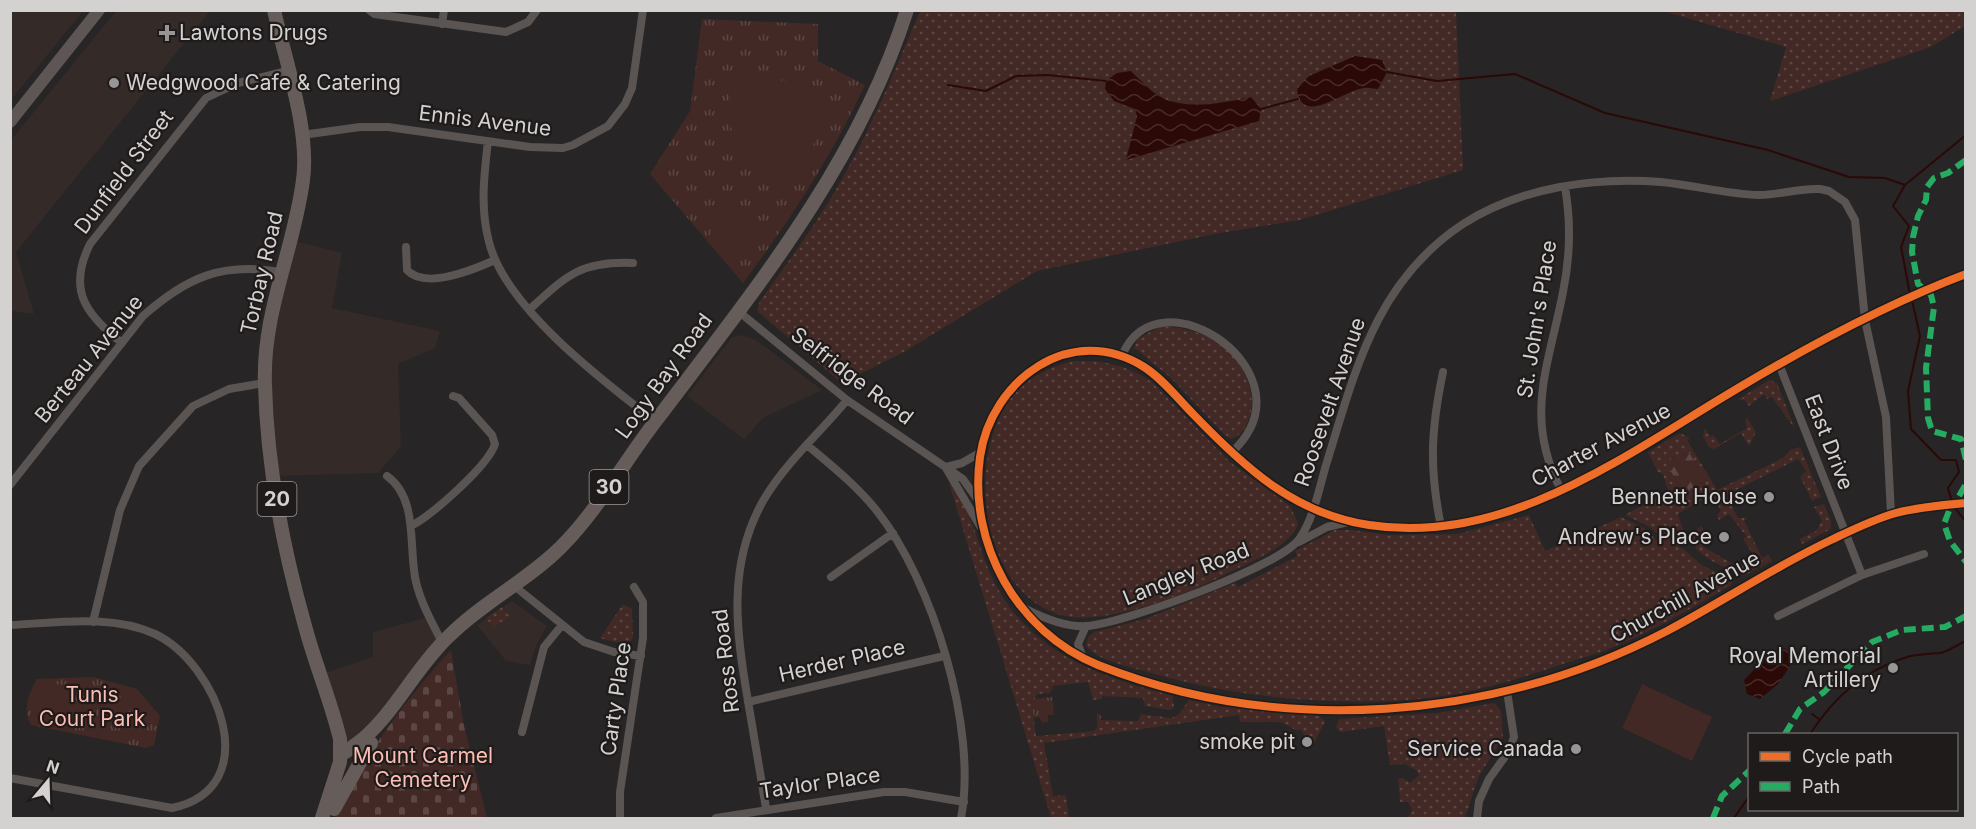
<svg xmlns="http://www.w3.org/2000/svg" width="1976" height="829" viewBox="0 0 1976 829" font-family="Inter,sans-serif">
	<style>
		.built { fill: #342a28 }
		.grass { fill: url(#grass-dots); fill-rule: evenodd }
		.forest { fill: url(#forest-firs) }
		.cemetery { fill: url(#cemetery-stones) }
		.park { fill: url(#park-tufts) }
		.pitch { fill: #422925 }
		.water { fill: url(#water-waves) }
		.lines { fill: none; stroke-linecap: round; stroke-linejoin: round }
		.stream { stroke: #2b0907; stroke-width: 2 }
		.street { stroke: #5a5553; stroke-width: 8 }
		.secondary { stroke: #5e5655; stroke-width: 12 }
		.primary { stroke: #665d5b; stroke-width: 14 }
		.quiet { stroke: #26ab63; stroke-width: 6; stroke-dasharray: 12 6; stroke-linecap: butt }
		.cycleway-casing { stroke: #1f1b1a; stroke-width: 11 }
		.cycleway { stroke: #ee6e29; stroke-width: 8 }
		.poi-dot { fill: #979595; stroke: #1f1b1a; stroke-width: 2 }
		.labels { text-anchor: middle; stroke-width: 4.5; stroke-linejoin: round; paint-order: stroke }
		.shield { fill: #1f1b1a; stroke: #9e9a9a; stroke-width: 1.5 }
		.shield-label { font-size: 20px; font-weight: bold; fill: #d4d1d1 }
		.poi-label { font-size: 21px; fill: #d4d1d1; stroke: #1f1b1a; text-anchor: end }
		.street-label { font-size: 21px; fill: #d4d1d1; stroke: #1f1b1a }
		.park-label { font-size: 21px; fill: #fcbeb4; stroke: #1f1b1a }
	</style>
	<defs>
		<pattern id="grass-dots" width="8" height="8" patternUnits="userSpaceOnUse" patternTransform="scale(1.5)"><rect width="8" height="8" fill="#422925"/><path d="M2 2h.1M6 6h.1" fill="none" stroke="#5c4744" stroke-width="1.8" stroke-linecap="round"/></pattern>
		<pattern id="forest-firs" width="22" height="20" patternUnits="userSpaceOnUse" patternTransform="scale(1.5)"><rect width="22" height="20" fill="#422925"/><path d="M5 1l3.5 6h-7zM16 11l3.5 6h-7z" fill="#5c4744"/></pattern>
		<pattern id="cemetery-stones" width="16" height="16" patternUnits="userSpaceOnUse" patternTransform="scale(1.5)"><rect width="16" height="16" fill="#422925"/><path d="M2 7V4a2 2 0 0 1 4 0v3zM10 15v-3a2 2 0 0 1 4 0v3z" fill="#5c4744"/></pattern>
		<pattern id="park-tufts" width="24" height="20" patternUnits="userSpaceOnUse" patternTransform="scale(1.5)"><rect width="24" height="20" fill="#422925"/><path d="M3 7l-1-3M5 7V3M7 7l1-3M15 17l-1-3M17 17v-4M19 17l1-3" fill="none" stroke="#5c4744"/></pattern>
		<pattern id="water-waves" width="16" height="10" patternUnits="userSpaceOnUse" patternTransform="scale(1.5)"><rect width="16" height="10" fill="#2b0907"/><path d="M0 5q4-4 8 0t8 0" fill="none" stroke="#492c2a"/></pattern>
	</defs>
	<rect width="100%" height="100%" fill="#272525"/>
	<!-- built -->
	<path class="built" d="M11 10 83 11 11 100 10 11Z
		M116 11H210L16 252 34 314 11 311V140Z
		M290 240 342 253 332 308 440 331 435 348 398 364 401 446 378 473 273 476 264 383Z
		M741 335 756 340 822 390 763 418 744 439 687 396 732 337Z
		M512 601 547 626 536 646 530 665 506 661 477 625Z
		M429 617 442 642 371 743 352 758 341 755 319 675 373 657V632Z"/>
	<!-- grass -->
	<path class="grass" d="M920 11H1456L1463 170 1300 220 1220 233 1037 271 902 353 842 383 757 311 760 301C791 258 823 215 848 168 876 118 897 64 920 11Z
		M1663 11H1965V26L1931 47 1770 101 1786 47Z
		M1162 326C1183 328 1205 332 1223 346 1245 364 1260 397 1247 424 1244 431 1238 437 1231 439L1225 435 1171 378 1136 349 1133 350 1137 339Z
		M1075 361C1104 360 1128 365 1152 382L1230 462 1290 506 1298 523C1293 547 1243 565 1222 576 1185 595 1106 625 1065 616 983 598 967 468 1005 407 1020 382 1047 366 1075 361Z
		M1769 380 1777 383 1795 429 1772 397 1767 399 1764 394 1749 406 1744 399 1737 400Z
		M1747 418 1756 432 1749 446 1741 433 1714 449 1709 447 1703 436 1705 428 1710 437 1713 435 1720 444 1747 428 1745 420Z
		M1680 433 1690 438 1687 440 1717 490 1783 458 1790 450 1800 447 1821 497 1812 501 1800 477 1806 471 1798 459 1726 495 1738 518H1748L1744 520 1762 558 1769 555 1772 561 1760 568 1756 564 1742 562 1752 553 1743 539 1746 536 1729 514 1719 520 1717 516 1721 510 1711 494 1678 514 1683 529 1677 544 1703 566 1734 580 1730 586C1691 608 1654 631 1613 647 1598 654 1581 658 1566 663 1530 675 1493 687 1456 694 1364 710 1245 700 1155 674 1139 669 1092 660 1086 645L1088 637 1094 632 1145 619 1235 583 1238 587 1297 556 1295 551 1335 530H1351L1389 535 1457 534 1529 515 1545 551 1621 517 1644 528 1656 540 1662 538 1650 527 1625 515 1668 491 1663 474 1658 472 1648 452ZM1684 453 1703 484H1698L1695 489 1679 487 1669 467 1673 457 1679 464Z
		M949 483C970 503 976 539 987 566 1021 650 1093 675 1173 696L1174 708 1169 710 1145 706 1143 698 1102 696V699L1093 700 1088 682 1053 686 1050 693 1037 694 1032 705 1036 736 1094 731 1097 727V713L1101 715V720L1138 721 1141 714 1172 718 1179 714 1189 700 1222 707 1319 716 1325 721 1314 744 1311 745 1300 729 1298 731 1280 722H1240L1239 715 1044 743 1053 796 1066 795 1069 818H1051Z
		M1824 504 1831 522V529L1802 544 1799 539 1816 531 1822 521 1814 507Z
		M1701 526 1705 532 1698 539 1704 547 1733 564 1739 563 1756 565 1758 568 1744 576C1728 568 1687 555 1692 533Z
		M623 604 632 609 633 638 630 642H614L600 638Z
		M502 607 510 617 493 627 486 618Z
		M1494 703 1501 711 1503 737 1478 778 1465 818H1402L1408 817 1412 810 1408 802H1400L1398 779 1403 778 1410 783 1419 775 1417 771 1405 764 1390 765 1384 726 1340 732 1336 727 1339 719 1437 713Z"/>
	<!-- forest -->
	<path class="forest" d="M1687 449 1706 482 1698 484 1695 489 1679 487 1669 467 1671 457 1679 463Z"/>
	<!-- cemetery -->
	<path class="cemetery" d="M451 650 464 726 487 818H334C363 757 405 700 451 650Z"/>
	<!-- park -->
	<path class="park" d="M702 19 818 24V61L865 85C832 156 790 220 743 283L650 174 690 111Z
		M93 677 137 689 160 716 154 745 146 748 31 725C22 711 29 692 37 679Z
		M1052 697 1054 715H1048V722L1042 723 1039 717 1034 718 1032 705 1035 699Z"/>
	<!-- pitch -->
	<path class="pitch" d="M735 72 826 89 830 98 799 185C736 169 720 133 735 72Z
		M731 204 763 225 738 262 706 241Z
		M38 684 53 685 49 717 36 716Z
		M55 684 70 686 67 719 51 718Z
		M1642 684 1712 717 1692 761 1622 728Z"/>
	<!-- water -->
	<path class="water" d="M1355 56 1382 60 1387 72 1378 89C1374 89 1368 87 1364 88 1343 90 1302 128 1297 89L1309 76Z
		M1131 71C1139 79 1149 90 1159 96 1186 111 1223 103 1251 97L1261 109 1259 121 1126 160 1137 116 1135 109 1114 101 1105 89 1106 81 1117 73Z
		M1784 648 1791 652 1792 663 1778 684 1760 699 1747 694 1744 680 1770 654Z"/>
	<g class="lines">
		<!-- stream -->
		<path class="stream" d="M1387 72 1437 81 1515 74 1605 113 1768 150 1849 177 1885 178 1905 185
			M948 85 986 91 1016 76 1048 75 1106 81
			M1261 109 1298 99
			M1910 294 1901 247 1909 226 1893 206 1905 185 1966 135
			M1912 300 1920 336 1908 391 1911 429 1941 460H1956L1959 472 1948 488 1952 502
			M1955 508 1966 522
			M1812 714 1819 719
			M1810 734C1835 696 1863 671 1907 657 1919 654 1929 654 1940 653 1948 652 1958 644 1966 641
			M1734 818 1750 795"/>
		<!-- street -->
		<path class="street" d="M369 10 374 14 506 32 528 22 537 10
			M442 24 444 10
			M302 135 360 127H388L530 147 563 148 573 145 608 126 625 104 632 88 643 10
			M488 141C484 176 480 208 489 242 505 307 603 381 655 421
			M406 247 407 270C425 290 475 269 495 260
			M1966 274C1889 303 1816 342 1745 384 1632 450 1509 547 1369 525 1295 514 1245 468 1194 415 1178 399 1163 379 1144 367 1071 321 991 380 980 457 968 544 1017 632 1098 665 1280 737 1494 721 1667 631 1722 602 1774 567 1831 540 1852 530 1874 519 1896 513 1919 507 1942 505 1966 503
			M530 309C567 275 581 261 633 263
			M738 311 847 400 963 479 977 499
			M122 343C86 315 67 290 90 244L206 98 238 83 287 71
			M1122 356C1157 267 1318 374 1231 453
			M1779 364 1862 575
			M807 445C832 466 857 486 877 511 933 582 978 729 961 818
			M946 467 962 463 981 452
			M946 468 980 526
			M387 476C419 499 408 548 416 582 421 603 432 623 442 642
			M10 485 143 316C187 277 222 262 281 272
			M1561 490C1523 417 1549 365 1563 292 1570 258 1571 222 1565 187
			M411 526C432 515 488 466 495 444L492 435 459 398 453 396
			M1441 526C1429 469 1431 429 1443 372
			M1299 542 1327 527 1348 522
			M831 577 893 533
			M513 585 584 642 614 652 641 656
			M1024 608C1043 618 1066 628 1088 626 1124 623 1282 566 1300 538 1314 517 1319 489 1326 465 1355 372 1375 282 1463 224 1521 187 1594 177 1661 182 1694 185 1726 194 1759 195 1779 195 1799 188 1820 189L1829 191 1845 202 1855 220 1865 320 1886 417 1891 514
			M1778 616 1862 575 1924 554
			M93 622 120 510 139 466 193 406 229 389 264 383
			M10 625C57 623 111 614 155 634 218 664 267 788 172 808L10 778
			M1083 658 1078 644 1086 626
			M748 702 944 656
			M522 732 544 647 562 625
			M766 808C760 773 754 736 748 701 736 632 727 565 763 501 785 463 820 433 847 400
			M620 818V792L643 638V602L634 587
			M716 818 884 792H905L964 802
			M1477 818 1479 801 1489 779 1509 751 1514 737 1507 691"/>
		<!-- secondary -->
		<path class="secondary" d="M10 122 99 10"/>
		<!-- primary -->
		<path class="primary" d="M274 10C285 60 310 130 303 180 294 250 262 313 265 385 267 466 283 548 305 626 315 664 331 701 340 739V762L322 818
			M341 755C349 749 357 744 364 738 397 709 417 666 449 636 483 602 527 581 561 547 599 509 625 460 658 418 754 291 858 164 907 10
			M334 809 371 743"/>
		<!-- quiet -->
		<path class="quiet" d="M1966 160 1948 173 1934 178 1927 187 1926 200 1918 216 1913 237 1912 252 1918 284 1931 295 1934 307 1926 368 1928 418 1932 431 1961 439 1966 460
			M1959 496 1966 484
			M1949 511 1944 524 1950 541 1966 562
			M1785 734 1800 709 1824 692 1872 642 1902 630 1945 627 1966 616
			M1713 818 1722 796 1750 770"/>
		<!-- cycleway casing -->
		<g class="cycleway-casing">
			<path id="cycleway" d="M1966 274C1889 303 1816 342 1745 384 1632 450 1509 547 1369 525 1295 514 1245 468 1194 415 1178 399 1163 379 1144 367 1071 321 991 380 980 457 968 544 1017 632 1098 665 1280 737 1494 721 1667 631 1722 602 1774 567 1831 540 1852 530 1874 519 1896 513 1919 507 1942 505 1966 503"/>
		</g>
		<!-- cycleway -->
		<use href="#cycleway" class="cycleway"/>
	</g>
	<!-- markers -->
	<g class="poi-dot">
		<path d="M164 24h6v6h6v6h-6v6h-6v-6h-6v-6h6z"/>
		<circle cx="114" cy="83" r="6"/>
		<circle cx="1769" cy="497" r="6"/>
		<circle cx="1724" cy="537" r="6"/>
		<circle cx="1893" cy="668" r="6"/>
		<circle cx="1307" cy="742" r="6"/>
		<circle cx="1576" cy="749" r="6"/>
	</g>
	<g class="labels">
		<!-- shield labels -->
		<g class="shield">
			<rect x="589.5" y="470" width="39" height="34" rx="4.5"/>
			<rect x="257.5" y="482" width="39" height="34" rx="4.5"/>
		</g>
		<g class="shield-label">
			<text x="609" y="494">30</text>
			<text x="277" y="506">20</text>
		</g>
		<!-- poi labels -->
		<g class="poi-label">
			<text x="179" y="40" text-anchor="start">Lawtons Drugs</text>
			<text x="126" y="90" text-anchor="start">Wedgwood Cafe &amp; Catering</text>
			<text x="1757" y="504">Bennett House</text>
			<text x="1712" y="544">Andrew's Place</text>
			<text x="1881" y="663">Royal Memorial<tspan x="1881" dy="24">Artillery</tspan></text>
			<text x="1295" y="749">smoke pit</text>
			<text x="1564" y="756">Service Canada</text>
		</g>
		<!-- street labels -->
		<g class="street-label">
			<text transform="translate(485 121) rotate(7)" y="7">Ennis Avenue</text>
			<text transform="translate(124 172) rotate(-53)" y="7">Dunfield Street</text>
			<text transform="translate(262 273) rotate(-77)" y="7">Torbay Road</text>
			<text transform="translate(1537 319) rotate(-81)" y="7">St. John's Place</text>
			<text transform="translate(89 359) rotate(-51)" y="7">Berteau Avenue</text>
			<text transform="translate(664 376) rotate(-54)" y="7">Logy Bay Road</text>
			<text transform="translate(852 376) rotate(37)" y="7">Selfridge Road</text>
			<text transform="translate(1330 402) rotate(-71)" y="7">Roosevelt Avenue</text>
			<text transform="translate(1829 442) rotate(69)" y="7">East Drive</text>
			<text transform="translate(1601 445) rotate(-28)" y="7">Charter Avenue</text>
			<text transform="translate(1186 574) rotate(-22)" y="7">Langley Road</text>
			<text transform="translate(1685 597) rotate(-29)" y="7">Churchill Avenue</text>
			<text transform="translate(726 661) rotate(-97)" y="7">Ross Road</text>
			<text transform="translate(842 661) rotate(-13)" y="7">Herder Place</text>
			<text transform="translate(616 699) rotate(-82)" y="7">Carty Place</text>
			<text transform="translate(820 783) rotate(-8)" y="7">Taylor Place</text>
		</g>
		<!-- park labels -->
		<g class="park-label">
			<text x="92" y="702">Tunis<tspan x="92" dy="24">Court Park</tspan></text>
			<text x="423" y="763">Mount Carmel<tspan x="423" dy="24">Cemetery</tspan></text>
		</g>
	</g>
	<!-- border -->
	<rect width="1976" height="829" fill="none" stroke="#d4d1d1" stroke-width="24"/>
	<!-- legend -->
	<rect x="1748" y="733" width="210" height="78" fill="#1f1b1a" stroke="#676463" stroke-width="1.5"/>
	<rect x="1760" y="752" width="30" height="9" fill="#ee6e29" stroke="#676463" stroke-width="1.5"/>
	<text x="1802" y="763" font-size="18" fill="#d4d1d1">Cycle path</text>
	<rect x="1760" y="782" width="30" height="9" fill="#26ab63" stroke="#676463" stroke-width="1.5"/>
	<text x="1802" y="793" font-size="18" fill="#d4d1d1">Path</text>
	<!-- north arrow -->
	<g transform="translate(48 781) rotate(19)" stroke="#1f1b1a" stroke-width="4.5" paint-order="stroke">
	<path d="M0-4.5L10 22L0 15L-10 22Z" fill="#d4d1d1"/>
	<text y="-9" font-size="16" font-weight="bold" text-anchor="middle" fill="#d4d1d1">N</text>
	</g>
</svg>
